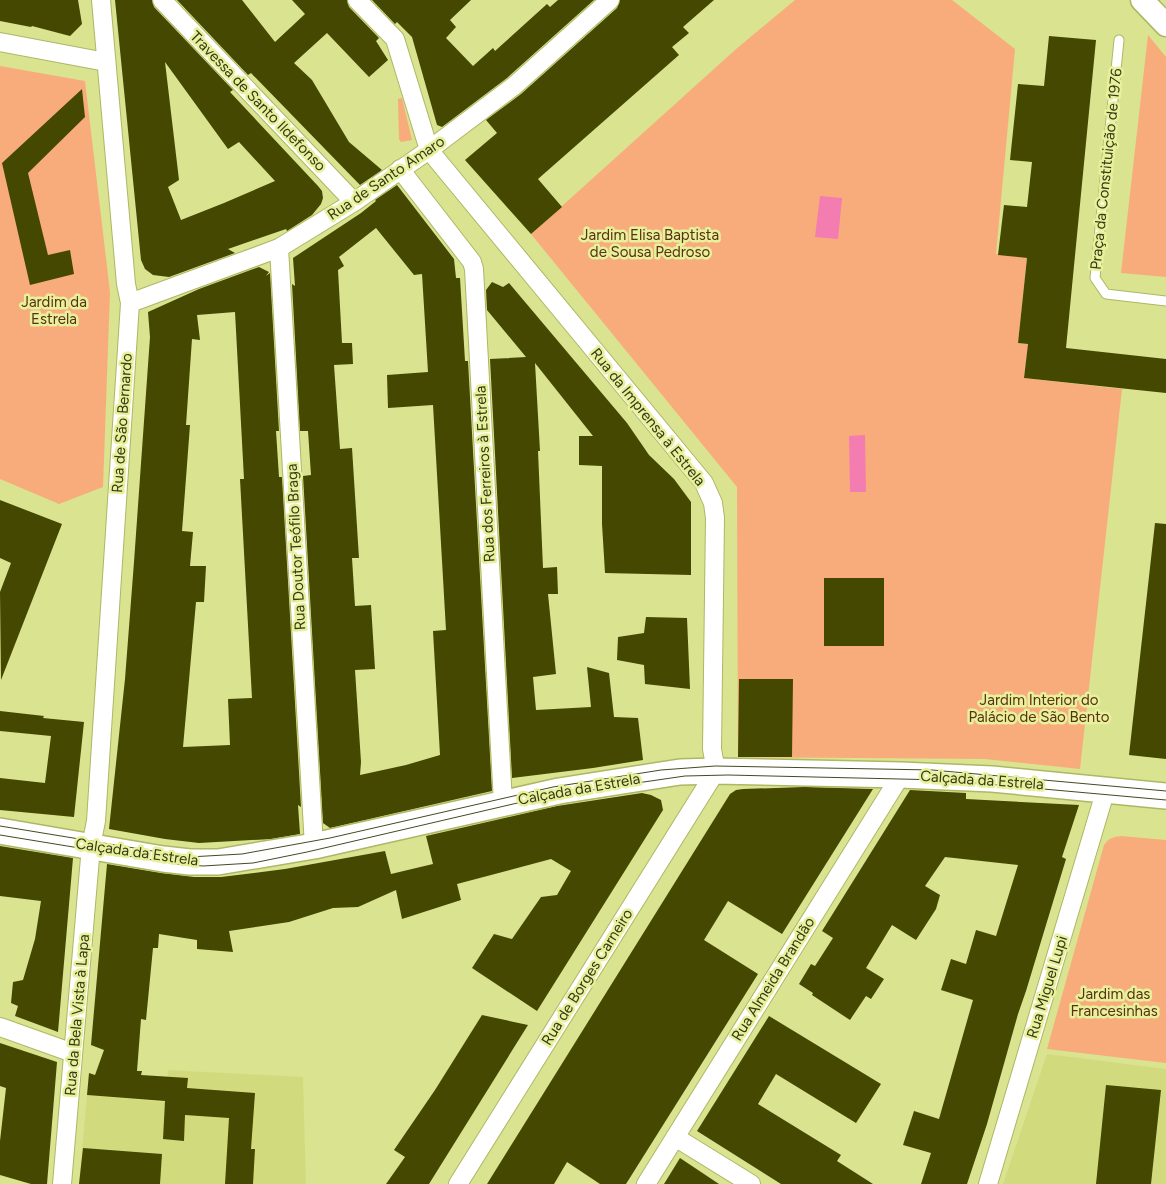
<svg xmlns="http://www.w3.org/2000/svg" width="1166" height="1184" viewBox="0 0 1166 1184" font-family="Figtree,sans-serif">
	<style>
		.built { fill: #d1db7e }
		.green { fill: #f8ac7b }
		.water { fill: #f37cb1 }
		.building { fill: #444800; fill-rule: evenodd }
		.lines { fill: none; stroke-linecap: round; stroke-linejoin: round }
		.service-casing { stroke: #aeb764; stroke-width: 11 }
		.minor-casing { stroke: #aeb764; stroke-width: 20 }
		.tertiary-casing { stroke: #aeb764; stroke-width: 25 }
		.secondary-casing { stroke: #aeb764; stroke-width: 28 }
		.service { stroke: #fff; stroke-width: 9 }
		.minor { stroke: #fff; stroke-width: 18 }
		.tertiary { stroke: #fff; stroke-width: 22 }
		.secondary { stroke: #fff; stroke-width: 25 }
		.tram { stroke: #464a22; stroke-width: 1 }
		.labels { text-anchor: middle; stroke-width: 5; stroke-linejoin: round; paint-order: stroke }
		.street-label { font-size: 15px; fill: #353916; stroke: #e7f09b }
		.park-label { font-size: 15px; fill: #5a3012; stroke: #e7f09b }
	</style>
	<rect width="100%" height="100%" fill="#dae38f"/>
	<!-- built -->
	<path class="built" d="M1047 1054 1166 1069V1184H1003Z
		M168 1070 303 1077 306 1184H79L87 1095 165 1102Z"/>
	<!-- green -->
	<path class="green" d="M795 0H952L1015 49 996 254 1027 258 1018 343 1028 344 1024 378 1122 389 1080 769 985 759 738 757 737 487 531 234 735 50Z
		M1148 35 1166 57V277L1121 273Z
		M0 66 85 81 110 292 103 487 59 504 0 479Z
		M402 98 412 140 401 142 399 139 398 99Z
		M1121 836 1166 840V1063L1047 1049 1104 845C1109 838 1113 837 1121 836Z"/>
	<!-- water -->
	<path class="water" d="M820 196 842 198 838 239 815 237Z
		M865 435 866 492H850L849 436Z"/>
	<!-- building -->
	<path class="building" d="M0 0H78L82 24 70 36 32 26 31 27 0 21Z
		M115 0H152L154 7 233 90 230 92 318 186 322 191 323 198 321 204 312 215 287 231 286 229 228 249 235 253 169 277 153 275 145 269 141 260ZM165 62 228 149 239 142 275 181 224 203 181 220 168 187 179 180Z
		M177 0H242L275 42 305 14 292 0H347L349 7 379 38 376 41 388 60 369 77 327 33 294 63 312 80 349 142 382 170 360 185 251 73 248 75Z
		M372 0H471L450 20 456 27 446 38 473 66 493 48 495 51 547 4 550 7 558 0H594L507 78 442 127 437 125 412 37 397 22 395 24Z
		M620 0H714L683 27 689 33 672 47 679 55 538 179 562 207 531 234 465 160 497 133 486 120 521 94 617 8Z
		M1049 36 1096 40 1066 348 1166 359V393L1024 378 1028 344 1018 343 1027 258 998 255 1004 205 1027 207 1032 162 1010 160 1018 84 1044 86Z
		M82 89 85 117 28 173 48 255 70 250 74 274 30 285 2 163Z
		M397 185 454 259 456 278H460L465 361H468L492 791 330 828 323 823 303 476 311 475 308 431H300L292 284 295 286 293 258 361 213 376 201 375 200ZM376 228 414 275 422 274 428 372 387 375 388 408 433 405 446 630 433 631 440 755 406 765 360 775 361 762 355 670 375 669 371 605 355 606 352 558H359L352 448 340 449 334 365 353 364 352 343H342L338 270 344 266 339 257Z
		M259 267 269 272 266 276 270 273 279 431H276L279 477H282L301 807 298 805 300 834 271 839 199 843 165 839 109 829 125 679 134 562 150 337 148 312 199 289ZM235 312 244 479H240L252 698 228 699 230 745 183 747 196 602H204L206 566H190L193 532 182 531 190 425H186L192 339 200 340 197 315Z
		M492 282 503 287 509 283 627 423 649 455 674 479 691 502V575L605 573 602 524V466L579 465V436H593L535 363 540 451H538L543 568 557 567 558 594H548L556 674 533 677 536 710 591 707 587 667 609 673 614 717 638 718 643 760 593 768 512 778 490 359 526 357 487 310 486 290Z
		M0 500 62 524 1 680 0 592 11 563 0 558Z
		M1155 523 1166 524V759L1129 755Z
		M824 578H884V646H824Z
		M646 617 687 618 690 689 645 684 644 665 617 660 618 637 644 633Z
		M739 679H793L792 757H738Z
		M0 711 44 716 43 718 84 722 74 817 0 810V778L45 783 51 736 0 731Z
		M804 787 873 789 782 934 728 901 704 940 758 974 626 1184H600L567 1162 554 1184H487L730 794 736 790 743 789Z
		M910 790 966 793V799L1079 805 1062 857 1066 859 1026 991 1018 1014 987 1124 967 1184H921L931 1153 903 1145 914 1111 939 1119 973 1000 941 990 951 959 966 964 976 930 996 936 1018 865 945 857 925 886 940 895 936 909 916 940 892 925 866 968 884 979 871 999 866 996 850 1020 812 995 813 993 799 984 811 964 815 966 833 938 822 931Z
		M642 793 651 795 661 800 663 810 537 1011 472 968 494 934 512 939 541 897 557 895 571 871 551 859 457 884 461 900 402 919 396 890 358 907 333 908 289 922 229 931 233 952 197 949V940L159 934 158 948H153L146 1020 141 1019 137 1071H142L141 1075 188 1078 187 1088 255 1093 251 1149H255L253 1184H225L229 1118 185 1115 184 1141 163 1139 165 1101 87 1095 89 1073 95 1075 104 1050 91 1045 107 864 161 873 194 877H221L285 869 385 851 391 874 433 864 426 836 557 806Z
		M0 846 73 858 58 1032 15 1016 18 1006 11 1003 13 982 23 980 35 939 41 901 0 896Z
		M482 1015 528 1025 429 1184H386L405 1157 394 1150 435 1090Z
		M769 1016 881 1084 856 1123 776 1074 758 1104 841 1155 837 1161 873 1184H781L697 1131Z
		M0 1043 57 1062 47 1184H31L0 1175V1141L6 1088 0 1086Z
		M1106 1085 1161 1090 1151 1184H1096Z
		M83 1148 162 1154 160 1184H79Z
		M680 1158 719 1184H664Z"/>
	<g class="lines">
		<!-- service casing -->
		<g class="service-casing">
			<path id="service" d="M1119 40 1095 278 1106 294 1166 301"/>
		</g>
		<!-- minor casing -->
		<g class="minor-casing">
			<path id="minor" d="M162 0 354 202
				M357 0 395 39 429 150 704 483 713 503 715 518 712 749 716 771 458 1184
				M0 42 106 62
				M400 169 472 262 474 269 503 803
				M279 248 314 846
				M130 303 279 248 354 202 429 150 514 86 610 0
				M0 1027 73 1053
				M675 1137 751 1184
				M62 1184 91 846 96 821 130 303 126 284 101 0
				M646 1184 901 775
				M988 1184 1106 789"/>
		</g>
		<!-- tertiary casing -->
		<g class="tertiary-casing">
			<path id="tertiary" d="M1142 0 1166 25"/>
		</g>
		<!-- secondary casing -->
		<g class="secondary-casing">
			<path id="secondary" d="M0 831 163 859 190 862H218L314 846 559 791 680 772 716 771 901 775 992 779 1166 796"/>
		</g>
		<!-- service -->
		<use href="#service" class="service"/>
		<!-- minor -->
		<use href="#minor" class="minor"/>
		<!-- tertiary -->
		<use href="#tertiary" class="tertiary"/>
		<!-- secondary -->
		<use href="#secondary" class="secondary"/>
		<!-- tram -->
		<path class="tram" d="M0 826 189 857 242 854 330 838 553 787 661 770 715 766 932 770 1166 791
			M0 835 177 864 203 866 253 863 307 852 526 801 616 786 685 776 728 775 943 780 1166 800"/>
	</g>
	<g class="labels">
		<!-- street labels -->
		<g class="street-label">
			<text transform="translate(258 101) rotate(46)" y="5">Travessa de Santo Ildefonso</text>
			<text transform="translate(1106 169) rotate(-84)" y="5">Praça da Constituição de 1976</text>
			<text transform="translate(386 178) rotate(-34)" y="5">Rua de Santo Amaro</text>
			<text transform="translate(648 417) rotate(51)" y="5">Rua da Imprensa à Estrela</text>
			<text transform="translate(122 423) rotate(-86)" y="5">Rua de São Bernardo</text>
			<text transform="translate(485 474) rotate(-93)" y="5">Rua dos Ferreiros à Estrela</text>
			<text transform="translate(296 547) rotate(-93)" y="5">Rua Doutor Teófilo Braga</text>
			<text transform="translate(982 780) rotate(4)" y="5">Calçada da Estrela</text>
			<text transform="translate(579 789) rotate(-10)" y="5">Calçada da Estrela</text>
			<text transform="translate(137 852) rotate(8)" y="5">Calçada da Estrela</text>
			<text transform="translate(587 977) rotate(-58)" y="5">Rua de Borges Carneiro</text>
			<text transform="translate(773 979) rotate(-58)" y="5">Rua Almeida Brandão</text>
			<text transform="translate(1047 987) rotate(-73)" y="5">Rua Miguel Lupi</text>
			<text transform="translate(77 1015) rotate(-85)" y="5">Rua da Bela Vista à Lapa</text>
		</g>
		<!-- park labels -->
		<g class="park-label">
			<text x="650" y="240">Jardim Elisa Baptista<tspan x="650" dy="17">de Sousa Pedroso</tspan></text>
			<text x="54" y="307">Jardim da<tspan x="54" dy="17">Estrela</tspan></text>
			<text x="1039" y="705">Jardim Interior do<tspan x="1039" dy="17">Palácio de São Bento</tspan></text>
			<text x="1114" y="999">Jardim das<tspan x="1114" dy="17">Francesinhas</tspan></text>
		</g>
	</g>
</svg>
